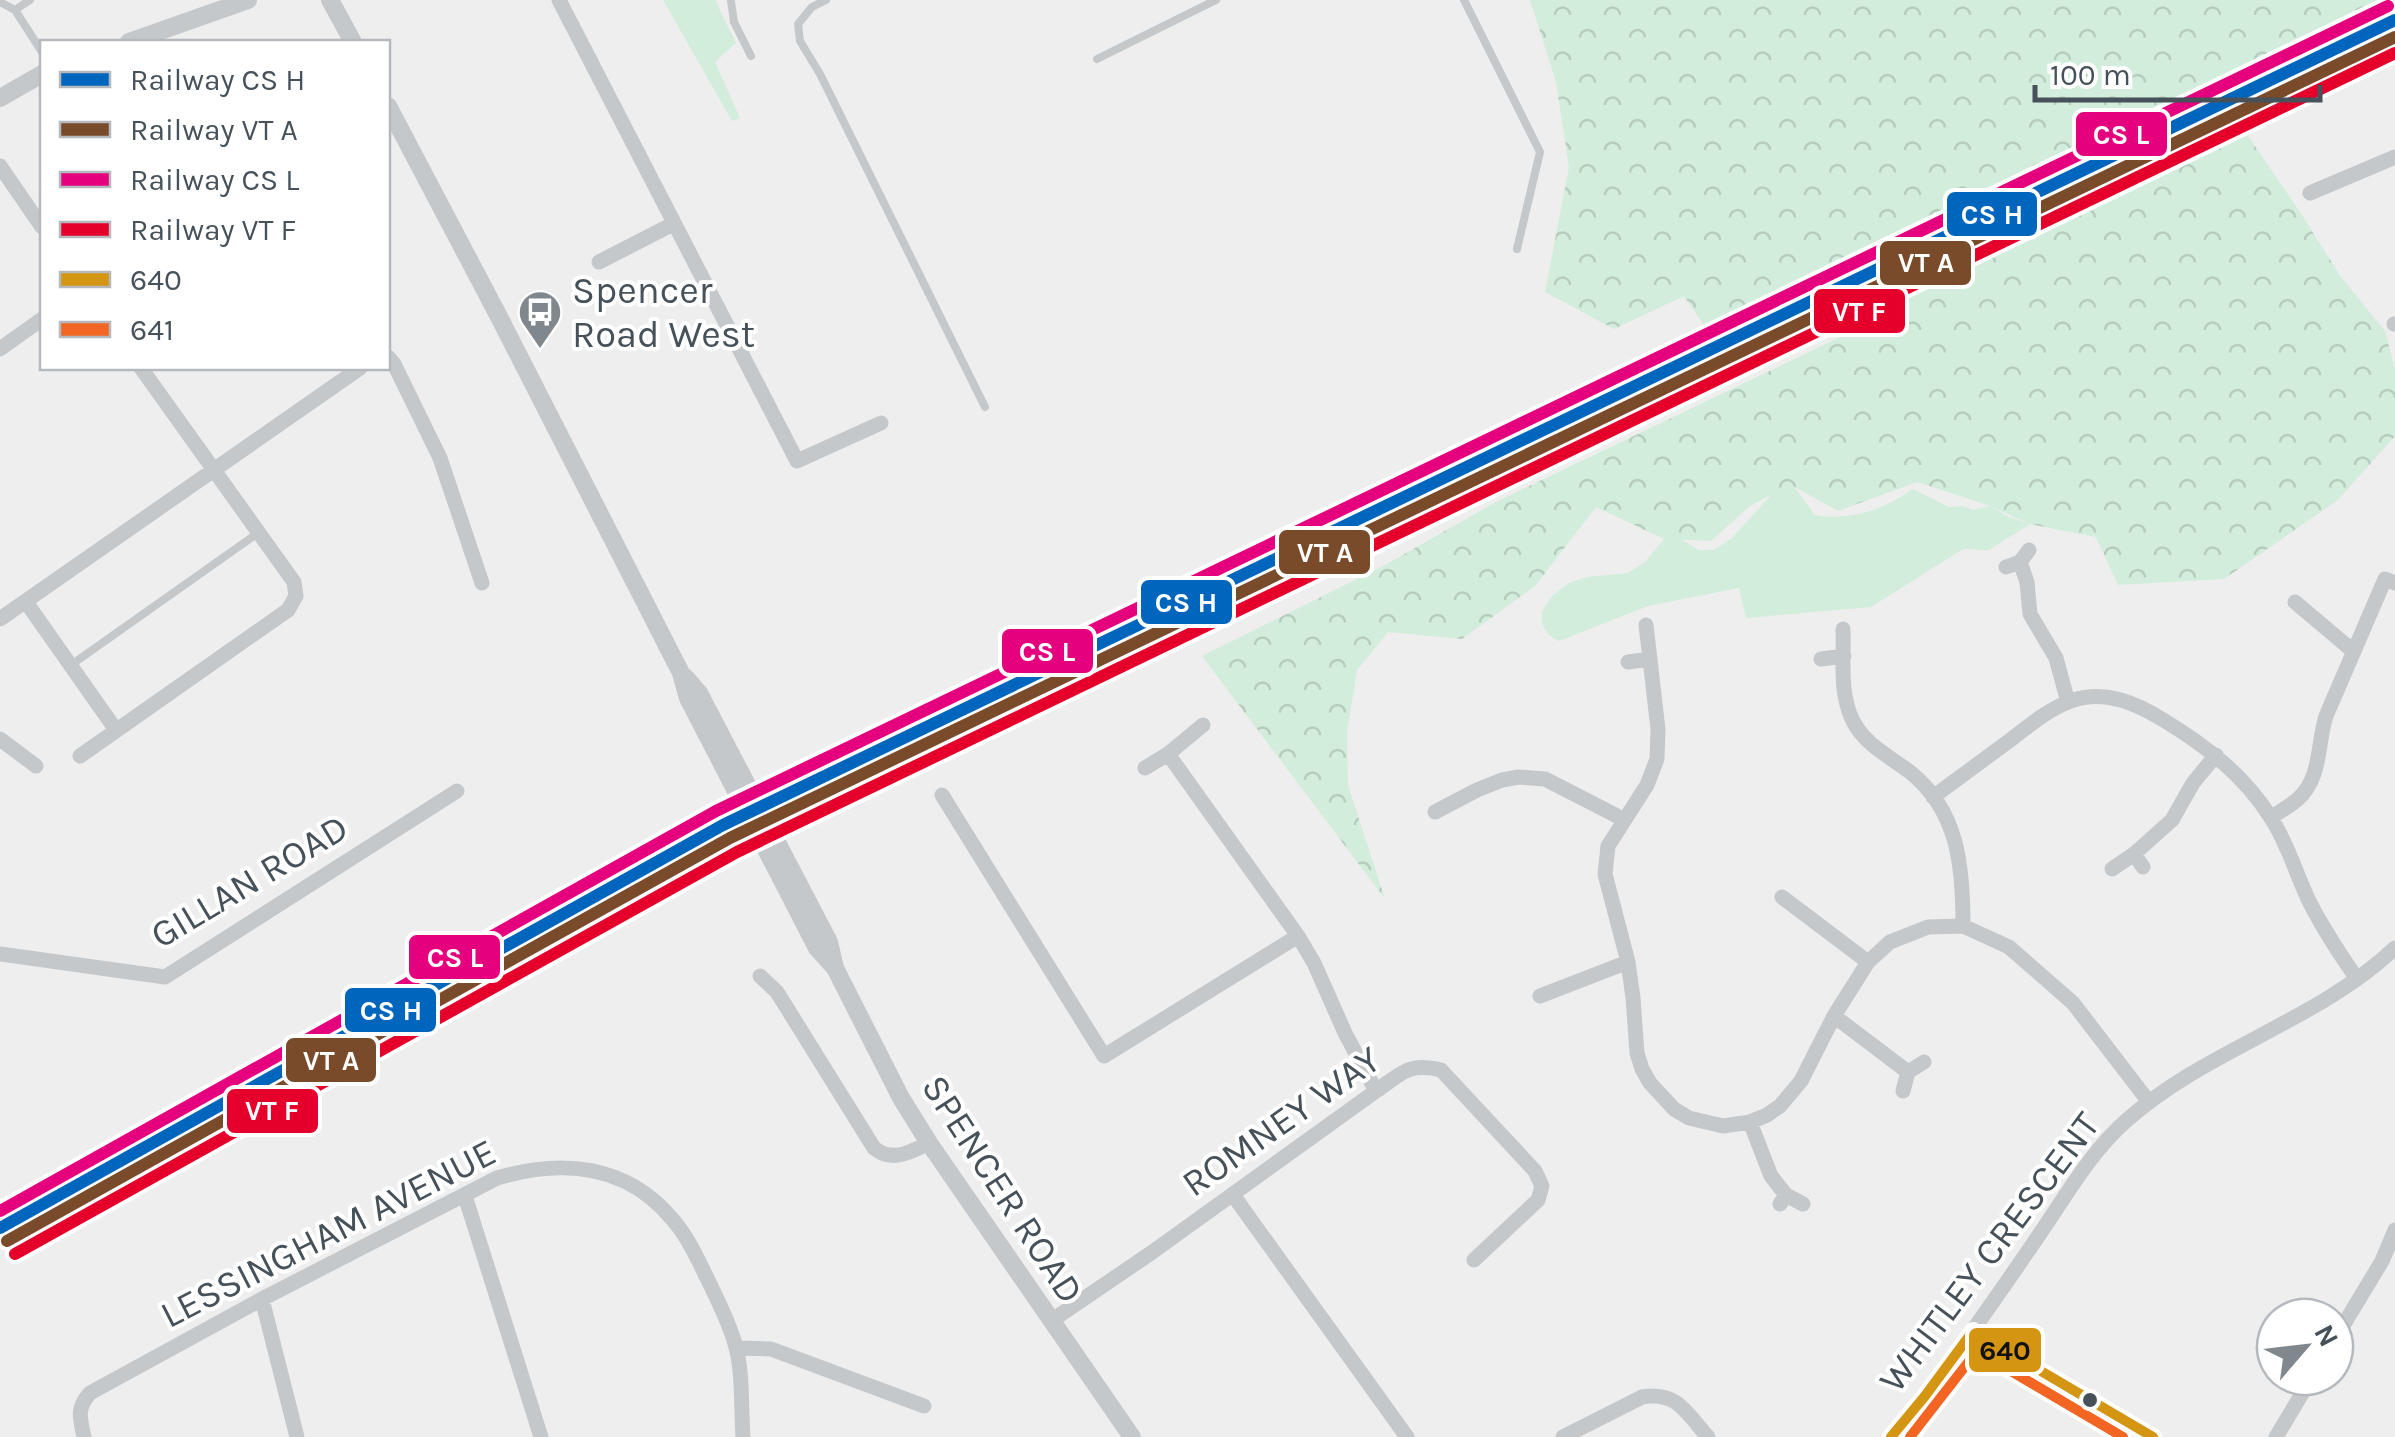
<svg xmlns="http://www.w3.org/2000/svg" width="2395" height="1437" viewBox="0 0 2395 1437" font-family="Karla,sans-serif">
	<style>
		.green { fill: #d2eddb }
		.forest { fill: url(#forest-crowns) }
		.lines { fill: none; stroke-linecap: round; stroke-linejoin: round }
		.service { stroke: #c5c8ca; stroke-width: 8 }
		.minor { stroke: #c5c8ca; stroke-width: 15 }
		.tertiary { stroke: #c5c8ca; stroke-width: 18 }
		.bus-1-casing { stroke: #fff; stroke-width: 18 }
		.bus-2-casing { stroke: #fff; stroke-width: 18 }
		.bus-1 { stroke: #d49512; stroke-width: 10 }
		.bus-2 { stroke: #f26522; stroke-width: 10 }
		.rail-1-casing { stroke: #fff; stroke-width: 20 }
		.rail-2-casing { stroke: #fff; stroke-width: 20 }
		.rail-3-casing { stroke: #fff; stroke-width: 20 }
		.rail-4-casing { stroke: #fff; stroke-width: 20 }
		.rail-1 { stroke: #0065bd; stroke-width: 12 }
		.rail-2 { stroke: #7a4b2a; stroke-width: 12 }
		.rail-3 { stroke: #e5007d; stroke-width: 12 }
		.rail-4 { stroke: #e4002b; stroke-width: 12 }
		.bus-dot { fill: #465159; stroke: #fff; stroke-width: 4 }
		.labels { text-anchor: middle; stroke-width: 8; stroke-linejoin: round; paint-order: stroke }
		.poi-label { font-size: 38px; fill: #465159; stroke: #fff; text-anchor: start }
		.street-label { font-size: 38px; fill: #465159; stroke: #fff }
		.line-badge { stroke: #fff; stroke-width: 4 }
		.badge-label { font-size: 28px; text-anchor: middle; font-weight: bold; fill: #fff }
		.pale-badge-label { font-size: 28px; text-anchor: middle; font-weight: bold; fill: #111 }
	</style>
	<defs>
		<pattern id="forest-crowns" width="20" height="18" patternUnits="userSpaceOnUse" patternTransform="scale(2.5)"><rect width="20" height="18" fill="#d2eddb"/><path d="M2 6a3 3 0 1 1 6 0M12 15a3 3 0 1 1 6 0" fill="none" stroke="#b6cdbe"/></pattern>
	</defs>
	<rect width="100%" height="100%" fill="#eee"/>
	<!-- green -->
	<path class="green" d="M663 0H715L736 43 715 62 740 118 732 121Z
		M1792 484 1815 515C1851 521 1883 510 1913 489L1949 507 1962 506 1973 510 1990 506 2009 517 2030 524 1989 550 1963 549 1871 607 1746 618 1739 588 1648 606 1559 641 1549 635 1542 624V611L1553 595 1569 583 1587 577 1628 573 1645 562 1664 539 1679 538 1699 550H1714L1732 538 1773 493Z"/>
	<!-- forest -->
	<path class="forest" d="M1530 0H2378L1714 340 1684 296 1614 329 1545 292 1569 167 1556 82Z
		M2246 133 2300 212 2341 277 2385 331 2395 369V436L2338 500 2224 579 2118 585 2096 537 2030 524 1990 506 1917 482 1838 511 1791 485 1751 505 1711 541 1664 539 1596 507 1535 586 1462 639 1388 632 1357 670 1347 732 1348 785 1385 899 1202 656 1385 565 1496 502 1857 329 1860 318Z"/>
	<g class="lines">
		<!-- service -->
		<path class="service" d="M30 0 15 10 42 52
			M826 0 812 7 798 24 800 41 820 74 985 407
			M1464 0 1540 152 1517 249
			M731 1 734 22 751 56
			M0 2 15 10
			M1097 59 1216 0
			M71 665 258 533"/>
		<!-- minor -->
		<path class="minor" d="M559 0 797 461 881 423
			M0 166 42 227
			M2310 193 2395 157
			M599 262 673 224
			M2394 324H2395
			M0 349 42 319
			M388 357 394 364 440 458 482 583
			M2020 562 2027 582 2030 614 2056 658 2068 702
			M2006 567 2020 562 2029 550
			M26 602 116 730
			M2295 602 2353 651
			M0 619 360 368
			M1646 625 1658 729 1657 759 1647 785 1608 846 1605 874 1628 962 1633 998 1637 1053 1642 1069 1650 1083 1674 1109 1689 1118 1723 1126 1750 1122 1767 1115 1780 1106 1801 1081 1834 1016 1868 962 1890 942 1928 927 1963 926 2009 947 2073 1003 2149 1102
			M1843 629C1844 658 1839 694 1853 721 1865 745 1889 756 1910 772 1959 811 1963 868 1963 926
			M1821 659 1844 656
			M1628 662 1650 659
			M1203 725 1168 754 1298 936 1314 963 1345 1033 1376 1091
			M0 739 36 766
			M80 756 288 610 296 596 294 582 141 368
			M1145 768 1168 754
			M942 795 1104 1056 1298 936
			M1933 797C1960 777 1986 758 2013 738 2031 724 2049 709 2071 701 2105 689 2136 703 2165 721 2206 746 2245 776 2271 818 2288 844 2296 874 2309 901 2323 929 2340 954 2357 979
			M1435 812 1477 790 1502 780 1519 777 1545 779 1623 819
			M2271 818C2280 811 2290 806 2298 799 2322 777 2317 744 2326 716L2385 579 2395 583
			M2134 854 2172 820 2193 783 2216 755
			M2112 869 2134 854 2143 867
			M1782 897 1868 962
			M0 954 165 977 457 791
			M760 976 777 992 874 1148C892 1163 910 1152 929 1143
			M1540 996 1628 962
			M1834 1016 1908 1072
			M1903 1091 1908 1072 1924 1062
			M1750 1122 1771 1176 1786 1195
			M1233 1195 1407 1437
			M465 1196 541 1437
			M1780 1204 1786 1195 1803 1204
			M262 1299 297 1437
			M1051 1321 1151 1253 1376 1091C1402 1073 1409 1062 1441 1070L1535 1171 1542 1186 1538 1200 1474 1260
			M1973 1331 2153 1437
			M2335 1339 2382 1261 2395 1230
			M737 1348 771 1349 924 1406
			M84 1437C80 1418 76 1409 90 1393L262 1299 497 1178C562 1159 627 1164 673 1220 688 1237 698 1260 708 1280 718 1301 729 1322 735 1344 743 1369 741 1410 743 1437
			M1563 1437 1642 1397C1678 1391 1686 1413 1708 1437
			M1891 1437C1944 1373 1992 1304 2039 1235 2066 1196 2091 1151 2127 1120 2207 1049 2316 1022 2395 948
			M2276 1437 2312 1377"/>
		<!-- tertiary -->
		<path class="tertiary" d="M330 0 353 42
			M129 42 248 0
			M0 98 42 74
			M388 106 497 313 681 673 688 698 817 948 835 968
			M685 677 699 693 829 942 835 968 901 1098 929 1143 1132 1437"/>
		<!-- bus-1 casing -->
		<g class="bus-1-casing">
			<path id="bus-1" d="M1891 1437 1925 1396 1973 1331 2153 1437"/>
		</g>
		<!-- bus-2 casing -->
		<g class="bus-2-casing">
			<path id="bus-2" d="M1910 1437 1977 1351 2123 1437"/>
		</g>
		<!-- bus-1 -->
		<use href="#bus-1" class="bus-1"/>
		<!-- bus-2 -->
		<use href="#bus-2" class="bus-2"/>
		<!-- rail-1 casing -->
		<g class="rail-1-casing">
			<path id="rail-1" d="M0 1228 723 825 2395 20"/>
		</g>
		<!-- rail-2 casing -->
		<g class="rail-2-casing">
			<path id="rail-2" d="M7 1241 730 838 2395 37"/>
		</g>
		<!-- rail-3 casing -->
		<g class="rail-3-casing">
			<path id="rail-3" d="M0 1211 716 811 2388 6"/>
		</g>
		<!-- rail-4 casing -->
		<g class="rail-4-casing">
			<path id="rail-4" d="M15 1254 737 852 2395 53"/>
		</g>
		<!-- rail-1 -->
		<use href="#rail-1" class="rail-1"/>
		<!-- rail-2 -->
		<use href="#rail-2" class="rail-2"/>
		<!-- rail-3 -->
		<use href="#rail-3" class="rail-3"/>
		<!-- rail-4 -->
		<use href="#rail-4" class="rail-4"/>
	</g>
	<!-- icons -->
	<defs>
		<g id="bus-pin" transform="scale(2.25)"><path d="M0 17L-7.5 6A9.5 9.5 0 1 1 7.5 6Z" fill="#81888d" stroke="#fff"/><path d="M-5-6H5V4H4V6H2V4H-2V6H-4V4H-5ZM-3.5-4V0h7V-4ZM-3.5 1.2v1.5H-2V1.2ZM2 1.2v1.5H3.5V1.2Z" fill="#fff"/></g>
	</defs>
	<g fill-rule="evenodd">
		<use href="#bus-pin" x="540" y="312"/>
	</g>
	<!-- markers -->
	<circle class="bus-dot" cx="2090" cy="1400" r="9"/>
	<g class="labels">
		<!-- poi labels -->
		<g class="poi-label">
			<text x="572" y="303">Spencer<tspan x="572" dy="44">Road West</tspan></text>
		</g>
		<!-- street labels -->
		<g class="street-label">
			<text transform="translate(249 881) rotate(-31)" y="13">GILLAN ROAD</text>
			<text transform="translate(1281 1121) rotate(-35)" y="13">ROMNEY WAY</text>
			<text transform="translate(1003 1189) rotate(57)" y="13">SPENCER ROAD</text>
			<text transform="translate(328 1233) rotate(-27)" y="13">LESSINGHAM AVENUE</text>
			<text transform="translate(1989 1252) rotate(-53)" y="13">WHITLEY CRESCENT</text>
		</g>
	</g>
	<g class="line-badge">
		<rect x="2074" y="110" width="95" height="48" rx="10" fill="#e5007d"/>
		<rect x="1945" y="190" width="94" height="48" rx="10" fill="#0065bd"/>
		<rect x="1878" y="239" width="95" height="48" rx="10" fill="#7a4b2a"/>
		<rect x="1812" y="287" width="95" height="48" rx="10" fill="#e4002b"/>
		<rect x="1277" y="528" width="95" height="48" rx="10" fill="#7a4b2a"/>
		<rect x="1139" y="578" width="95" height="48" rx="10" fill="#0065bd"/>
		<rect x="1000" y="627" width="95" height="48" rx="10" fill="#e5007d"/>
		<rect x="407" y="933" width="95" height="48" rx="10" fill="#e5007d"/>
		<rect x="343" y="986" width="95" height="48" rx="10" fill="#0065bd"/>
		<rect x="284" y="1036" width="94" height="48" rx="10" fill="#7a4b2a"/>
		<rect x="225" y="1087" width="95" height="48" rx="10" fill="#e4002b"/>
		<rect x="1967" y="1326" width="76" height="48" rx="10" fill="#d49512"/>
	</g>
	<g class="badge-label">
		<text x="2121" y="144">CS L</text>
		<text x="1992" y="224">CS H</text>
		<text x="1926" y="272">VT A</text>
		<text x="1859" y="321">VT F</text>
		<text x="1325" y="562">VT A</text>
		<text x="1186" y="612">CS H</text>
		<text x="1047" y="661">CS L</text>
		<text x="455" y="967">CS L</text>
		<text x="391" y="1020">CS H</text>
		<text x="331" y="1070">VT A</text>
		<text x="272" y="1120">VT F</text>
	</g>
	<g class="pale-badge-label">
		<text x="2005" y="1360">640</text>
	</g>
	<!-- legend -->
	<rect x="40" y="40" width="350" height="330" fill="#ffffff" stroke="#b5b9bd" stroke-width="2.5"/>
	<rect x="60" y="72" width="50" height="15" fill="#0065bd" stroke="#b5b9bd" stroke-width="2.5"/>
	<text x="130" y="90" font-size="30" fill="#465159">Railway CS H</text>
	<rect x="60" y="122" width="50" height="15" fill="#7a4b2a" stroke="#b5b9bd" stroke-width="2.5"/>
	<text x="130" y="140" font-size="30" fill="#465159">Railway VT A</text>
	<rect x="60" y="172" width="50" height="15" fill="#e5007d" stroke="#b5b9bd" stroke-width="2.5"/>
	<text x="130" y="190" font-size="30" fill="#465159">Railway CS L</text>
	<rect x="60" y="222" width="50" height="15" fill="#e4002b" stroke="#b5b9bd" stroke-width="2.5"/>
	<text x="130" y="240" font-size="30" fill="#465159">Railway VT F</text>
	<rect x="60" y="272" width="50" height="15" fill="#d49512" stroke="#b5b9bd" stroke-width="2.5"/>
	<text x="130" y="290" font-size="30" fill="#465159">640</text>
	<rect x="60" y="322" width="50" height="15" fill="#f26522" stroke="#b5b9bd" stroke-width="2.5"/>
	<text x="130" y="340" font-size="30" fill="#465159">641</text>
	<!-- north arrow -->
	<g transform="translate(2305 1347) rotate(62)"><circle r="48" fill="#ffffff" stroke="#b5b9bd" stroke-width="2.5"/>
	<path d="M0-8L18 38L0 25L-18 38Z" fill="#81888d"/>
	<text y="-15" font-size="28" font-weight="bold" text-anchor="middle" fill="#465159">N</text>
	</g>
	<!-- scale -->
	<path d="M2035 85v15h285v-15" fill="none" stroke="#465159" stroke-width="5"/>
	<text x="2050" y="85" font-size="30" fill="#465159" stroke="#ffffff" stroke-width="8" paint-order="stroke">100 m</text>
</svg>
